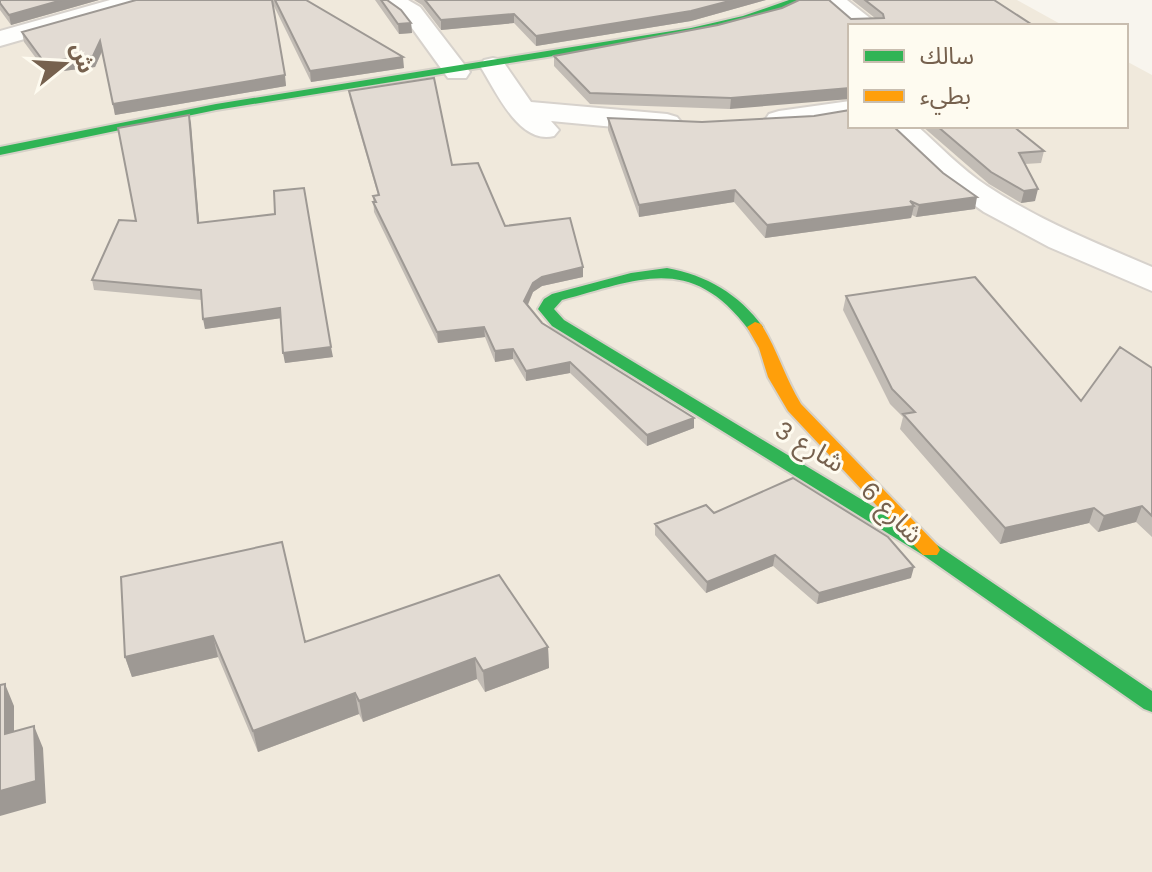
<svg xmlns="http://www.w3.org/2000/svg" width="1152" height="872" viewBox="0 0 1152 872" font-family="'Work Sans','Noto Sans Arabic',sans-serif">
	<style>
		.residential { fill: #f0e9dc }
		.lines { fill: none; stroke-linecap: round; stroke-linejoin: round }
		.street-casing { stroke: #d7d2cc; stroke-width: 4 }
		.fast-casing { stroke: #d6d1c8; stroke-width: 4 }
		.slow-casing { stroke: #d6d1c8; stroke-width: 4 }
		.street { fill: #fefefc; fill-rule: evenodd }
		.fast { fill: #30b455; fill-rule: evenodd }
		.slow { fill: #ff9f0a; fill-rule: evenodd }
		.wall { fill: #c2bcb5 }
		.shaded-wall { fill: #9e9994 }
		.building { fill: #e2dbd3; stroke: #9e9994; stroke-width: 2 }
		.labels { text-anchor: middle; stroke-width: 6; stroke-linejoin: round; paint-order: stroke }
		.street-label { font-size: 26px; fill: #76614e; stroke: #fefbf0 }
	</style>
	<rect width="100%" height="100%" fill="#f8f5ee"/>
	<!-- residential -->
	<path class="residential" d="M0 0H1017L1064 26H850V126H1126V61L1152 75V872H0Z"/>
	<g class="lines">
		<!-- street casing -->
		<g class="street-casing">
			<path id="street" d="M110 0H147L143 5 0 46V31Z
				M379 0H408L420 7 470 72 466 78H448L404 17Z
				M820 0H847L880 26H852Z
				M493 58 502 60 531 102 667 114 677 117 682 123 677 129 667 132 551 121 559 130 554 136C519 145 496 91 480 66L484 60Z
				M850 101V119L779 129 769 126 765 120 769 114 779 111Z
				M884 126H917C940 146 961 169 987 186 1038 220 1096 243 1152 267V291L1049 247 984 212 943 183Z"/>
		</g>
		<!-- fast casing -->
		<g class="fast-casing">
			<path id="fast" d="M789 0H803L749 20 691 34 216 110 0 155V147L216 104 691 28 743 16Z
				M667 268C706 275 739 294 763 327L761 330H749C691 253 640 279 562 300L554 309 564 320 937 545 1152 691V712L1144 709 923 555 552 326 538 309 544 299 552 294 631 273Z"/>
		</g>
		<!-- slow casing -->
		<g class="slow-casing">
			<path id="slow" d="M755 322 761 324C777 349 785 378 801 404L937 545 940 550 937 555H923L788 411 768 377 759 348 747 327Z"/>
		</g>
		<!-- street -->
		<use href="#street" class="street"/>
		<!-- fast -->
		<use href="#fast" class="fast"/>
		<!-- slow -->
		<use href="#slow" class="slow"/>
	</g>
	<!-- wall -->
	<path class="wall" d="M0 0H99L11 25 0 10Z
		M136 0H306L404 68 311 82 272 2 286 86 115 115 102 52 95 67 47 73 24 42 22 32Z
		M375 0H387L411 23 412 33 399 34Z
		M414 0H766L691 21 536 46 514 23 441 30 422 5Z
		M852 0H994L730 109 590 104 554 66V56L718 25 782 8 851 19 875 18Z
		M349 91 452 165 505 226 583 267V277L542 286 533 292 528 305 542 323 694 428 647 446 570 373 526 381 513 359 495 362 485 337 438 343 374 212 373 196 378 195 350 99Z
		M189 115 199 223 333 357 285 363 281 318 205 329 202 300 94 290 92 280 136 221Z
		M814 116 975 209 916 217 912 215 911 218 765 238 734 202 639 217 608 130V118L702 122Z
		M922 126H1013L1044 151 1041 163 1025 164 1035 201 1021 203 989 184Z
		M846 296 1081 401 1152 368V537L1136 522 1098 532 1089 523 1000 544 900 429 903 417 890 404 843 310Z
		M714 513 911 578 817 604 773 566 706 593 655 535V524Z
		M121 577 305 642 548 647 549 668 485 692 477 679 363 722 359 714 258 752 218 657 132 677 125 657Z"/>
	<!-- shaded-wall -->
	<path class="shaded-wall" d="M62 0H99L11 25 9 15Z
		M733 0H766L691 21 536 46V36Z
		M514 14V23L441 30V20Z
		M411 23 412 33 399 34 398 24Z
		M100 41 102 51 95 67 47 73 44 62Z
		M403 57 404 68 311 82 310 71Z
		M285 75 286 86 115 115 113 104Z
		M850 88V99L730 109 731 98Z
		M189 115 191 123 200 233 198 223Z
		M1038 189 1035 201 1021 203 1024 191Z
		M735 190 734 202 639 217V205Z
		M977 197 975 209 916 217 919 205Z
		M914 206 911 218 765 238 767 225Z
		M583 267V277L542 286 533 292 525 311 524 301 533 283 542 277Z
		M280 308 282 318 205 329 203 319Z
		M484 327 485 337 438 343 437 332Z
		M331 347 333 357 285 363 283 353Z
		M513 349V359L495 362V351Z
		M570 362V373L526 381V371Z
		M694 418V428L647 446V435Z
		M1142 506 1136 522 1098 532 1104 516Z
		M1094 508 1089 523 1000 544 1005 528Z
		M775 555 773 566 706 593 707 582Z
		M914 567 911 578 817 604 819 593Z
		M213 636 218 657 132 677 125 657Z
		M548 647 549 668 485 692 483 671Z
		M475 658 477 679 363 722 359 701Z
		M5 684 14 706V755L5 734Z
		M355 693 359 714 258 752 253 731Z
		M34 726 43 748 46 803 0 816V791Z"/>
	<!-- building -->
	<path class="building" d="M0 0H62L9 15 0 3Z
		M136 0H272L285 75 113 104 100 41 93 56 44 62 22 32Z
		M275 0H306L403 57 310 71Z
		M381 0H387L401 10 411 23 398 24Z
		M425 0H733L691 11 536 36 514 14 441 20Z
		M799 0H829L851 19 884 18 883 14 865 0H994L1034 26H850V88L731 98 590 93 554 56 718 25 782 8Z
		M434 78 452 165 478 163 505 226 570 218 583 267 542 277 533 283 524 301 542 323 694 418 647 435 570 362 526 371 513 349 495 351 484 327 437 332 373 202H376L373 196 379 195 349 91Z
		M850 110V126H893L943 173 977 197 919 205 910 201 914 206 767 225 735 190 639 205 608 118 702 122 814 116Z
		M189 115 198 223 275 214 274 191 304 188 331 347 283 353 280 308 203 319 201 290 92 280 119 220 136 221 118 128Z
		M937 126H1013L1044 151 1019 153 1038 189 1024 191 991 172Z
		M975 277 1081 401 1120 347 1152 368V516L1142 506 1104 516 1094 508 1005 528 903 414 915 412 892 389 846 296Z
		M793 478 888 537 914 567 819 593 775 555 707 582 655 524 706 505 714 513Z
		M282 542 305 642 499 575 548 647 483 671 475 658 359 701 355 693 253 731 213 636 125 657 121 577Z
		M5 684V734L34 726 36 781 0 791V685Z"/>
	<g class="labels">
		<!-- street labels -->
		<g class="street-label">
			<text transform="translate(810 446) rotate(31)" y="9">شارع 3</text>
			<text transform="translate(892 512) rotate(45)" y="9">شارع 6</text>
		</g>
	</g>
	<!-- legend -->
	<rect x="848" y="24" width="280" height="104" fill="#fefbf0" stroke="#c8bdaf" stroke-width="2"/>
	<rect x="864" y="50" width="40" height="12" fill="#30b455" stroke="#c8bdaf" stroke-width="2"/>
	<text x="920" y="64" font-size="24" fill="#76614e">سالك</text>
	<rect x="864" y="90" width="40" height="12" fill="#ff9f0a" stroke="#c8bdaf" stroke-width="2"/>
	<text x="920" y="104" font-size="24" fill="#76614e">بطيء</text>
	<!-- north arrow -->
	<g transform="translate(64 64) rotate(72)" stroke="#fefbf0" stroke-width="6" paint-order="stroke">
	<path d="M0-6L14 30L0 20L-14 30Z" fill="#76614e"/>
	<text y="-12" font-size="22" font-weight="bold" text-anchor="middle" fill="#76614e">ش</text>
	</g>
</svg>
